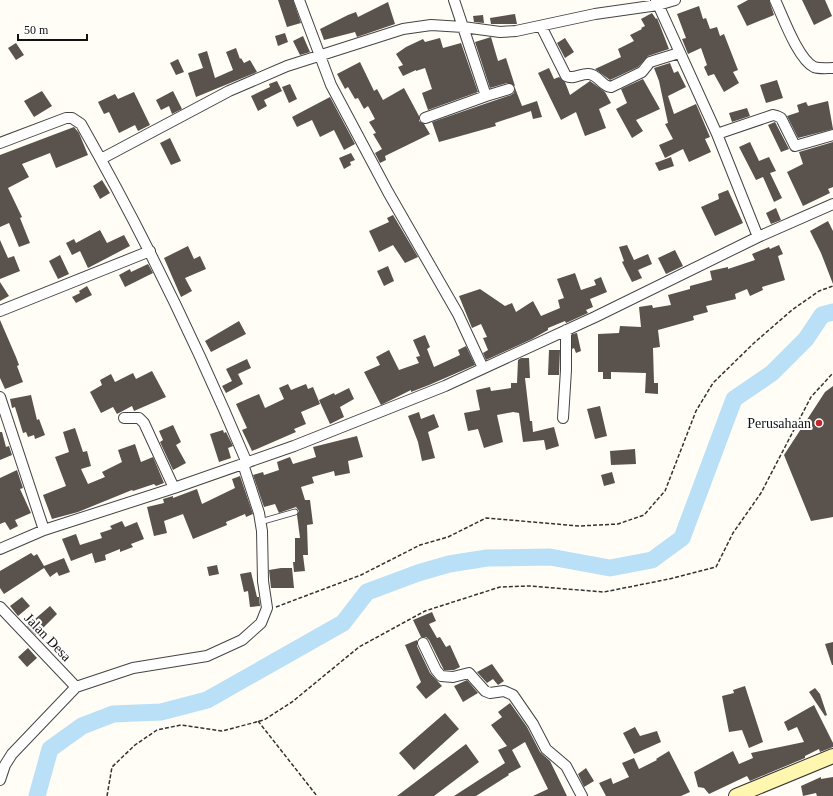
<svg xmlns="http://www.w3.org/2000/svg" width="833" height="796" viewBox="0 0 833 796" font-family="'Times New Roman',serif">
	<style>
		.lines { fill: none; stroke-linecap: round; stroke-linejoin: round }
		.river { stroke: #b9e0f7; stroke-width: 17 }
		.building { fill: #5a524d }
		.lane-casing { stroke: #444; stroke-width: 7 }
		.street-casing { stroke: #444; stroke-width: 12 }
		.secondary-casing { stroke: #333; stroke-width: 16 }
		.path { stroke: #333; stroke-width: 1.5; stroke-dasharray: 4 2; stroke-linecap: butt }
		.lane { stroke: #fff; stroke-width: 5 }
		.street { stroke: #fff; stroke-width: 10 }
		.secondary { stroke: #fff6b0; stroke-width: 14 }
		.poi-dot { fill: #c4262e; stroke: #fff; stroke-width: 1.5 }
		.labels { text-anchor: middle; stroke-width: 4; stroke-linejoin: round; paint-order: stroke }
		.poi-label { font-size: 14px; fill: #111; stroke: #fff; text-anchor: end }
		.street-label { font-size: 14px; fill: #111; stroke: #fff }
	</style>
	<rect width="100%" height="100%" fill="#fffdf5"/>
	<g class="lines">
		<!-- river -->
		<path class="river" d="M37 796 50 749 82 726 113 714 161 712 207 700 343 623 367 592 418 573 449 564 487 558 550 557 610 568 652 560 682 538 734 399 772 373 806 339 822 315 833 312"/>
	</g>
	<!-- building -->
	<path class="building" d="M278 0H293L301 23 287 27Z
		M748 0H769L774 15 747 26 737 6Z
		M802 0H825L832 16 814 25Z
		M388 2 395 24 357 37 355 32 324 40 320 29 348 15 356 12 358 17Z
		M699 6 703 19 706 18 710 29 717 27 720 36 724 34 738 70 733 72 739 83 724 92 714 74 708 76 704 67 707 65 701 48 688 54 682 39 686 38 677 14Z
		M652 13 656 19 657 18 669 49 648 56 638 67 610 80 595 69 621 57 618 49 634 41 630 35 642 29 641 28 645 26 641 19Z
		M515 14 517 24H491L490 18Z
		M483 15 484 23 474 22 473 16Z
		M285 33 288 42 278 46 275 36Z
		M303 36 310 52 300 55 293 41Z
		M491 37 498 61 506 58 515 86 507 83 490 88 475 42Z
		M440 38 443 48 461 43 478 92 428 110 422 93 432 89 425 68 416 71V70L403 76 398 67 403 65 396 54 406 47 423 39 425 42Z
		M565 38 574 52 565 58 557 43Z
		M16 43 24 55 16 60 8 48Z
		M236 48 240 59 241 58 244 63 250 60 257 72 196 97 188 73 203 68 198 54 207 51 215 78 233 70 226 52Z
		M178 59 184 72 176 75 170 63Z
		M360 62 374 91 377 89 383 100 404 88 419 116V121L424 124 430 134 385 156 386 160 380 163 375 153 382 149 373 134 376 133 369 122 375 119 368 106 364 109 358 98 355 99 348 87 345 89 337 74Z
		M670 63 674 73 678 71 686 87 668 96 674 114 696 104 710 137 705 139 711 152 689 162 683 149 665 158 659 145 673 139 665 124 668 123 659 81 654 68Z
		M549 68 554 79 559 77 565 82 570 95 590 81 605 92 611 103 599 109 606 128 585 136 576 112 561 120 538 73Z
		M643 79 660 109 636 120 643 131 632 138 616 109 627 103 621 89Z
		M777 80 783 98 766 103 760 85Z
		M277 81 282 91 264 100 267 106 258 111 251 96 270 87 269 84Z
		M290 84 297 99 289 103 282 87Z
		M515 88 522 106 537 101 542 117 533 119 531 111 495 123 496 126 439 142 432 122 511 95 514 93Z
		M42 91 52 106 34 117 24 101Z
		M173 91 182 109 172 114 169 106 161 110 156 100Z
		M134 92 150 125 138 131 135 125 119 133 109 112 104 114 98 102 115 94 118 99Z
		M330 97 355 144 344 150 334 130 320 137 312 120 297 127 292 117Z
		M828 101 833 129 798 138 787 116 799 112 797 105 806 102 808 106Z
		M747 108 750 116 732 122 729 113Z
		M775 122 789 149 781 152 768 125Z
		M74 127 79 133 88 155 56 168 50 153 22 164 29 177 8 188 22 217 20 218 30 243 19 247 9 223 0 227V155Z
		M170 138 181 161 171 165 160 143Z
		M750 142 759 161 769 157 776 171 770 173 782 198 774 202 763 177 756 180 739 147Z
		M833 142V187L828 189 830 193 803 206 787 172 803 164 799 152Z
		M351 153 355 160 350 162 351 165 344 169 339 158Z
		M671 157 674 166 659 171 655 163Z
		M102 180 110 193 100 199 93 186Z
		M728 190 743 223 715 236 701 207 719 199 718 194Z
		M776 208 781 220 771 224 766 213Z
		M393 215 418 257 405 263 393 245 379 252 369 231 389 222 387 218Z
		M828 221 833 231V284L821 253 810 231Z
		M100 230 107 243 124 235 130 246 88 268 80 251 72 255 66 243 74 239 76 243Z
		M0 240 8 258 14 256 20 271 0 279Z
		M627 245 634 260 648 254 652 264 638 270 642 278 632 282 622 262 624 261 619 247Z
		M779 245 783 254 778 256 785 280 762 287 763 290 750 296 747 289 735 294 736 299 706 306 708 312 693 316 694 320 658 330 660 347 653 348 654 383H658V394L645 393 646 373 611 372V379H603V372H598V334L619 333 620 326 641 327 639 307 652 305 653 308 671 305 668 295 690 289V286L712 280 710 271 728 267V269L755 260 752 254 769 247 770 249Z
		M188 246 194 259 200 256 206 269 185 278 192 291 181 297 164 258Z
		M675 250 683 266 666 274 658 258Z
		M60 255 69 274 58 279 49 261Z
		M148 264 153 273 125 287 119 275 130 269 131 272Z
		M388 266 394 281 384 286 377 271Z
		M575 273 581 290 596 285 594 280 601 277 607 292 590 299 593 307 586 310 588 313 566 323 565 321 548 328V330L532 339 486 360 483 353 488 350 483 338 487 337 481 324 472 328 459 296 480 289 505 306 512 303 516 312 533 301 541 316 560 308 558 300 564 298 557 279Z
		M0 282 9 296 0 301Z
		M87 286 92 295 76 303 72 297 80 293 79 291Z
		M0 320 16 357 19 365 17 366 23 382 5 389 0 378Z
		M239 321 246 334 211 352 205 341Z
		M577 333 581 351 576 353 574 348 572 349V334Z
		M425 335 430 347 427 349 434 367 460 355 458 350 466 346 475 365 429 385 411 392V390L381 405 364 372 380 365 376 357 389 350 399 370 419 363 416 357 420 356 413 340Z
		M549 350H560L559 375H548Z
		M521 358H529L530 378H525L530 421H532L533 432 554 427 559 446 546 450 544 440 523 442 519 413 513 412 497 415 503 442 484 448 478 429 468 431 464 413 480 410 476 390 490 387 491 391 511 388V383H517L518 360Z
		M247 359 251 368 238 374 243 384 226 393 222 386 232 381 226 369Z
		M152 371 166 397 134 411 132 406 117 414 113 407 101 413 90 392 102 385 100 380 111 374 115 382 133 373 136 379Z
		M288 384 291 390 306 384 308 389 313 387 320 404 301 412 306 424 294 429 296 432 252 451 242 430 247 428 236 404 259 394 265 408 284 399 279 388Z
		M833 386V517L811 521 784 455 825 392Z
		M349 388 354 399 340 407 344 417 330 424 319 400 334 393 335 395Z
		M31 395 37 420 39 419 45 435 35 439 34 435 28 437 26 432 23 433 15 407 12 408 10 399Z
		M600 406 607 436 595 439 587 409Z
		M419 412 421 419 434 414 439 427 428 432 435 458 422 461 418 442 408 416Z
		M173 425 181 442 176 445 186 463 173 470 160 442 163 440 159 431Z
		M75 428 83 452 87 451 91 466 81 469 88 484 105 477 102 472 122 462 118 450 135 444 141 462 153 457 164 483 156 486 154 484 133 491 132 490 78 512 52 519 43 495 66 486 55 457 69 452 63 432Z
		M223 430 224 433 226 432 233 446 228 448 231 458 219 462 210 434Z
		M0 432H2L6 447 9 446 12 455 0 460Z
		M357 436 363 457 348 461 350 473 335 476 334 471 312 477 314 483 301 487 305 500H310L313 524 307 525 308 555H303L305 571 294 572 293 562H295V538H300L297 515 299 511 296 507 279 513 275 504 264 507 253 475 263 472 264 475 279 470 277 462 290 457 293 464 316 457 313 447Z
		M635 449 636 464 611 465 610 451Z
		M17 470 23 488 20 489 31 513 15 520 18 526 10 530 5 522 0 524V478Z
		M612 472 615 483 604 486 601 475Z
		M240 476 253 514 246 517 245 514 226 522 227 525 193 539 183 514 164 521 167 533 154 536 147 507 164 503 163 499 173 496V498L197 489 202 504 235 488 232 479Z
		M122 521 125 527 137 522 144 539 131 544 133 547 120 552V549L105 555 106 560 95 563 92 553 71 561 62 539 76 534 80 545 102 538 100 533 112 529 110 526Z
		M31 553 34 556 37 554 44 566 64 558 70 572 59 576 57 572 50 577 44 568 4 594 0 588V571Z
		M217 565 219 574 209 576 207 567Z
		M281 568H292L294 588H271L269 570Z
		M251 572 257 597H259L260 606 250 607 248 591 244 592 240 574Z
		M22 597 30 606 18 616 10 606Z
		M50 606 57 614 36 635 27 626Z
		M432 612 436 621 429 624 437 638 440 637 446 647 450 645 460 667 454 670H444L429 640 426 637H421L413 620Z
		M417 640V646L430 673 442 686 426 699 416 687 421 682 405 645Z
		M833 642V665H832L825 644Z
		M28 648 37 658 27 667 18 657Z
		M492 664 504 681 498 685 493 679 487 683 477 672Z
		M467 680 478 693 463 702 454 686Z
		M745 686 763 742 749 748 742 730 729 732 722 696 734 693 733 690Z
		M815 688 820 694 827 715 825 716 809 692Z
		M510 703 527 727 540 752 550 761 567 796H533L548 789 525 742 512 750 521 767 508 774 509 775 476 796H454L505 763 498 750 507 746 491 725 502 717 498 712Z
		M814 705 833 743V747L820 752 819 749 805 756V758L769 773 750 781 747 776 709 794 704 788 698 787 694 772 733 751 739 764 753 758 751 753 804 742 797 727 788 731 784 722Z
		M445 713 459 729 414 770 399 753Z
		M635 727 640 736 657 731 661 742 634 754 623 733Z
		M466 744 479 762 434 796H397Z
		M669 751 690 792 681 796H606L599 783 611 778 613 784 629 777 622 763 634 758 639 769 657 760 656 759Z
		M586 768 594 781 584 787 578 774Z
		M821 777V779L833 777V796H817L816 793 803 796 801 786Z"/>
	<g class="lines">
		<!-- lane casing -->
		<g class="lane-casing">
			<path id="lane" d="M260 522 295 512"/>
		</g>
		<!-- street casing -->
		<g class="street-casing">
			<path id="street" d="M299 0 331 85 388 192 458 314 483 368
				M656 0 717 134 758 237
				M775 0C783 17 798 59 814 67 820 69 827 68 833 68
				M541 26 566 76C574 80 581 73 589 74 599 75 601 86 611 87L642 72 650 62 679 53
				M486 96 509 89
				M425 118 486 96 454 0
				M717 134 773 115 777 116 781 118 795 146 833 135
				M0 143 66 118H72L81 124C143 233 198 347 247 463
				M101 159 229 91 287 66 403 29 431 25 463 27 500 32 516 31 595 14 658 5 675 0
				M0 311 150 251
				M0 397 44 530
				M124 418H139L144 423 174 488
				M563 418 566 370V330
				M0 549 44 530 174 488 294 446 445 386 595 317 758 237 833 204
				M0 607 76 687
				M423 643 436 670 441 676 453 677 469 673 485 691 490 693 504 691 513 695 533 724 546 749 566 766 582 796
				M0 780 5 765 12 754 76 687 133 668 207 656 242 640 261 623 267 608 263 581 262 531 259 513 243 464"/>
		</g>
		<!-- secondary casing -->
		<g class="secondary-casing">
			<path id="secondary" d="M736 796 833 756"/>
		</g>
		<!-- path -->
		<path class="path" d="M276 607 361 575 420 545 448 537 486 518 579 526 618 524 644 515 665 491 696 411 713 383 754 343 792 310 819 291 833 286
			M258 721 317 796
			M107 796 112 767 135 745 157 730 181 725 222 731 264 720 292 702 359 647 425 611 500 587 530 586 604 592 669 579 716 567 733 533 761 493 811 397 833 373"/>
		<!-- lane -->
		<use href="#lane" class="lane"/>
		<!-- street -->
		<use href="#street" class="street"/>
		<!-- secondary -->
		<use href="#secondary" class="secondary"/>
	</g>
	<!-- markers -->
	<circle class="poi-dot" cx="819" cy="423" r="4"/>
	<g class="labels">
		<!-- poi labels -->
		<g class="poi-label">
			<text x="811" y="428">Perusahaan</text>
		</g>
		<!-- street labels -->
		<g class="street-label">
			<text transform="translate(48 637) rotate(46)" y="5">Jalan Desa</text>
		</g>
	</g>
	<!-- scale -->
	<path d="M18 34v6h69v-6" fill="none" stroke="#111111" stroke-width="2"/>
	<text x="24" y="34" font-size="12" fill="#111111" stroke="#ffffff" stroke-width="3" paint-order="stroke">50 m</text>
</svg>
